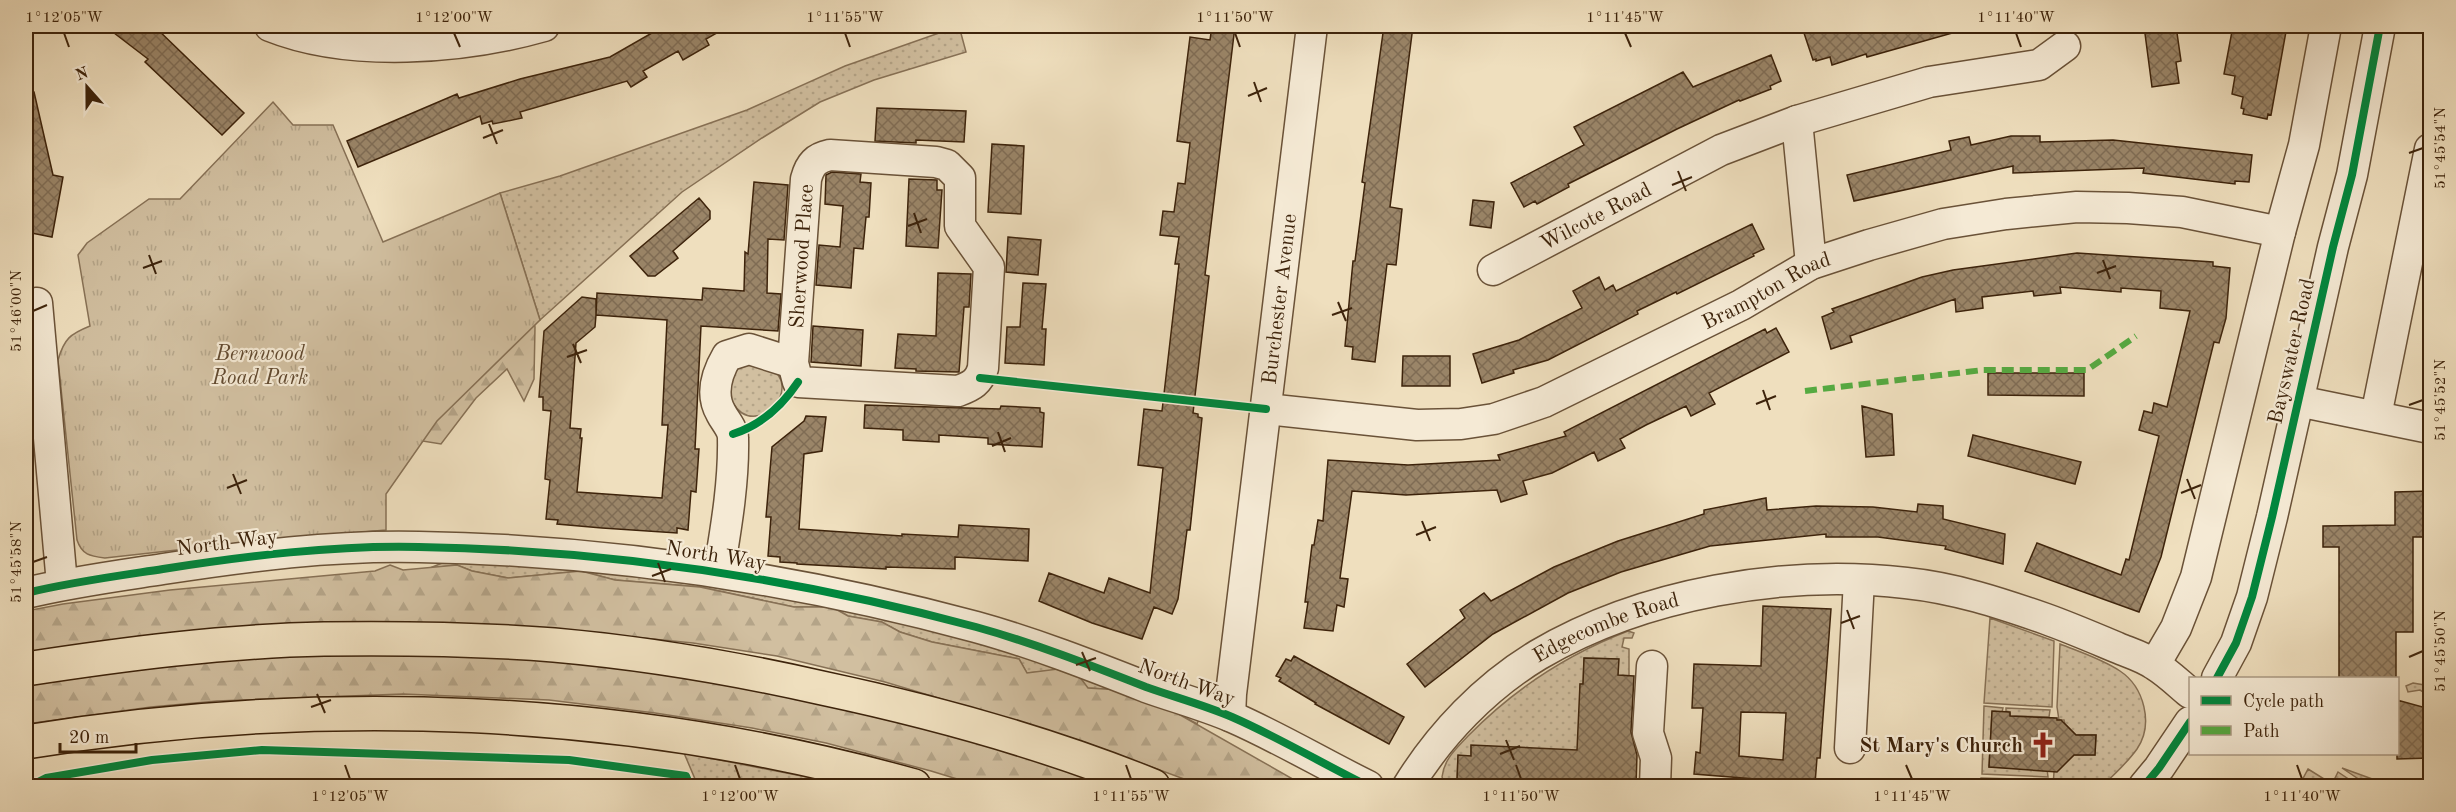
<svg xmlns="http://www.w3.org/2000/svg" width="2456" height="812" viewBox="0 0 2456 812" font-family="'Old Standard TT',serif">
	<style>
		.grass { fill: url(#grass-dots); stroke: #877156; stroke-width: 1.5 }
		.forest { fill: url(#forest-firs); stroke: #877156; stroke-width: 1.5 }
		.park { fill: url(#park-tufts); stroke: #877156; stroke-width: 1.5 }
		.building { fill: url(#building-cross-hatch); stroke: #3d230b; stroke-width: 1.5; fill-rule: evenodd }
		.lines { fill: none; stroke-linecap: round; stroke-linejoin: round }
		.minor-casing { stroke: #6a5238; stroke-width: 33 }
		.highway-casing { stroke: #3d230b; stroke-width: 36 }
		.minor { stroke: #f5ead5; stroke-width: 30 }
		.highway { stroke: #efdfbe; stroke-width: 33 }
		.quiet { stroke: #55aa41; stroke-width: 6; stroke-dasharray: 12 6; stroke-linecap: butt }
		.cycleway-casing { stroke: #f5ead5; stroke-width: 11 }
		.cycleway { stroke: #00873e; stroke-width: 8 }
		.ticks { fill: none; stroke: #3d230b; stroke-width: 2 }
		.labels { text-anchor: middle; stroke-width: 4.5; stroke-linejoin: round; paint-order: stroke }
		.street-label { font-size: 21px; fill: #3d230b; stroke: #f5ead5 }
		.park-label { font-size: 21px; font-style: italic; fill: #624a30; stroke: #f5ead5 }
		.poi-label { font-size: 21px; font-weight: bold; fill: #3d230b; stroke: #f5ead5; text-anchor: end }
		.neatline { fill: none; stroke: #3d230b; stroke-width: 2 }
		.ticks-label { font-size: 15px; text-anchor: middle; fill: #3d230b }
	</style>
	<defs>
		<pattern id="grass-dots" width="8" height="8" patternUnits="userSpaceOnUse" patternTransform="scale(1.5)"><rect width="8" height="8" fill="#d1bfa0"/><path d="M2 2h.1M6 6h.1" fill="none" stroke="#b4a488" stroke-width="1.8" stroke-linecap="round"/></pattern>
		<pattern id="forest-firs" width="22" height="20" patternUnits="userSpaceOnUse" patternTransform="scale(1.5)"><rect width="22" height="20" fill="#d1bfa0"/><path d="M5 1l3.5 6h-7zM16 11l3.5 6h-7z" fill="#b4a488"/></pattern>
		<pattern id="park-tufts" width="24" height="20" patternUnits="userSpaceOnUse" patternTransform="scale(1.5)"><rect width="24" height="20" fill="#d1bfa0"/><path d="M3 7l-1-3M5 7V3M7 7l1-3M15 17l-1-3M17 17v-4M19 17l1-3" fill="none" stroke="#b4a488"/></pattern>
		<pattern id="building-cross-hatch" width="8" height="8" patternUnits="userSpaceOnUse" patternTransform="scale(1.5)"><rect width="8" height="8" fill="#9a8568"/><path d="M0 0l8 8M0 8l8-8" fill="none" stroke="#7f6c54"/></pattern>
	</defs>
	<rect width="100%" height="100%" fill="#efdfbe"/>
	<filter id="stains"><feTurbulence type="fractalNoise" baseFrequency=".00333" numOctaves="4"/><feColorMatrix values="0 0 0 0 .2 0 0 0 0 .09 0 0 0 0 .02 0 0 0 .5 -.17"/></filter>
	<radialGradient id="worn" r=".72"><stop offset=".6" stop-color="#630" stop-opacity="0"/><stop offset="1" stop-color="#630" stop-opacity=".3"/></radialGradient>
	<!-- grass -->
	<path class="grass" d="M959 26 966 52 874 80 820 102 762 138 682 192 540 320 500 193 560 176 747 110 845 66Z
		M750 362C756 363 764 364 768 366 807 388 755 441 733 403 724 387 730 378 739 365Z
		M452 559 623 570 630 576 714 584 732 581 1031 656 1199 719 1197 724 1175 712 1121 690 1087 688 1079 676 1058 670 1027 673 1019 659 932 642 900 632 881 622 848 616 832 607H794L700 587 615 580 581 571 508 578 472 571 457 565 430 568Z
		M1990 618 2054 641 2052 707 1984 703Z
		M1628 631 1634 633 1632 638H1624L1622 647 1629 649V676H1618V659L1584 658 1583 684H1580L1581 754 1471 746V756H1458L1457 781 1469 782V786H1446L1442 777C1444 759 1456 749 1468 736 1513 690 1568 654 1628 631Z
		M2060 644C2080 652 2102 659 2120 671 2144 687 2154 724 2137 749 2127 763 2114 775 2102 786H2053L2054 772 2074 755H2095L2096 735H2076L2065 724 2064 720H2059L2057 707Z
		M2413 683 2430 686V696L2420 690 2408 692 2406 686Z
		M1984 706 2003 708 2002 712H1992L1989 767 2047 769 2048 777 1982 774Z
		M2006 708 2050 710 2049 717 2010 716V713L2006 712Z
		M684 753 853 786H741V784L721 782 717 786H698Z
		M2342 768 2375 780 2396 784V786H2369Z
		M2308 769 2332 784 2338 772 2359 786H2299Z
		M1981 778 2048 780 2047 786H1980Z"/>
	<!-- forest -->
	<path class="forest" d="M527 289 535 327 534 379 524 401 507 369 476 398 441 444 410 439Z
		M390 565 403 570 457 565 472 571 508 578 581 571 615 580 700 587 794 607H832L848 616 882 622 900 632 932 642 1019 659 1027 673 1058 669 1079 676 1088 688 1121 690 1175 712 1305 786H1203L1081 741 885 682 777 656 693 643 572 631 318 622 196 631 26 653V611L63 604 170 590 375 571Z
		M358 653 578 661 678 673 853 708 1004 750 1115 786H980L931 771 826 743 752 728 655 713 549 700 403 694 217 701 151 707 26 724V682C136 667 246 657 358 653Z"/>
	<!-- park -->
	<path class="park" d="M273 102 293 125H333L383 242 500 193 540 320 437 421 386 494V530L249 542 105 558C90 556 82 555 77 540L58 360C64 339 70 334 90 326L78 255 87 243 149 199H180Z"/>
	<!-- building -->
	<path class="building" d="M105 26H154L244 113 222 135 145 62 148 59Z
		M664 26H729L706 39 709 45 683 60 678 51 643 71 647 77 631 87 627 81 520 112 522 118 493 124 492 121 482 124 480 116 358 167 347 141 457 94 459 98 520 79 610 57Z
		M1212 26H1235L1205 275 1209 276 1193 413 1198 414V417L1202 418 1190 530H1187L1178 599 1172 614 1154 607 1142 639 1092 623 1039 601 1049 573 1104 593 1109 578 1150 593 1163 468 1138 465 1144 409 1162 411 1179 264H1175L1179 237 1160 235 1163 211 1174 212 1178 183 1185 184 1190 143 1177 141 1190 37 1210 40Z
		M1384 26H1413L1390 207 1402 209 1396 265 1387 264 1375 362 1352 359 1353 347 1345 346 1353 261H1355L1365 183 1362 182Z
		M1821 26H1955L1956 32 1867 57 1866 54 1832 65 1830 57 1816 61V59L1813 60 1803 30Z
		M2144 26H2176L2181 61 2176 62 2179 83 2152 87Z
		M2233 26H2287L2271 115 2268 114 2267 119 2243 114 2244 109 2241 108 2243 97 2232 94 2235 76 2224 74Z
		M1771 55 1781 81 1770 86 1771 89 1740 101 1739 100 1677 129 1568 184 1569 187 1537 204 1535 201 1524 207 1511 183 1584 145 1574 127 1683 72 1693 87Z
		M34 92 53 175 63 177 52 237 26 232V93Z
		M877 108 966 111 964 142 916 140V143L875 141Z
		M2011 136H2040V142L2113 140 2252 155 2249 182 2235 181V184L2143 173 2144 168 2013 173V166L1854 201 1847 175 1951 150 1949 141 1969 137 1971 145Z
		M992 144 1024 146 1021 214 988 212Z
		M832 172 861 174 860 182 871 183 869 217H866L863 249 854 248 851 288 816 285 819 245 840 247 843 206 825 204 826 175Z
		M909 179 937 180V190H942L938 248 906 246Z
		M754 182 788 185 784 240 768 239 767 293 781 294 778 331 701 326 695 449H699L696 492 691 491 688 530 677 528V533L602 528 557 524 558 520 546 519 550 480 545 479 546 464 551 411 543 410V397H539L544 331 582 297 596 299V315L597 293 702 300 703 288 744 291 745 252 748 254ZM596 315 667 320 662 425H668L662 498 577 492 582 438H580L581 429 570 428 576 343 595 327Z
		M699 198 710 211V219L673 251 678 258 655 276H648L630 256Z
		M1473 200 1494 202 1491 228 1470 225Z
		M1752 224 1764 249 1753 254 1754 256 1677 294 1676 292 1637 311 1638 314 1548 360 1513 370 1514 373 1482 383 1473 354 1519 340 1582 308 1573 291 1599 277 1605 290 1613 285 1616 291Z
		M1008 237 1041 240 1038 275 1006 272Z
		M2077 253 2213 262V266L2230 268 2226 318 2219 343 2214 342 2161 557 2139 612 2025 571 2037 543 2121 575 2126 559 2129 560 2159 436 2139 430 2144 411 2152 413 2154 403 2167 407 2190 311 2160 308 2161 291 2121 288V292L2060 287 2061 293 2034 296 2033 291 1982 297 1983 308 1956 312 1955 299 1850 336 1852 342 1831 349 1822 317 1834 312 1832 309 1922 277 1953 270Z
		M938 273 971 274 969 307H964L959 372 916 371V369L895 368 898 334 936 336Z
		M1023 283 1046 284 1042 329H1046L1044 365 1005 363 1007 327H1020Z
		M813 326 863 330 861 366 811 362Z
		M1776 328 1789 352 1709 393 1715 404 1691 416 1686 406 1646 425 1620 439 1625 448 1598 461 1594 452 1552 473 1523 481 1527 494 1501 502 1497 490 1406 495 1352 491 1340 578 1348 579 1344 607 1337 605 1333 631 1304 628 1308 602H1305L1312 545H1314L1318 520 1323 521 1328 460 1408 465 1500 460 1498 455 1566 436 1564 432 1765 329 1767 333Z
		M1403 356H1450V386H1402Z
		M1988 373H2084V396L1988 395Z
		M865 405 1000 409 1001 406 1040 408V412L1044 413 1042 447 988 444V438L939 435V442L903 440V430L864 428Z
		M1862 406 1892 414 1894 455 1866 457Z
		M806 416 826 417 822 451 804 454 799 529 902 536V534L958 537 959 525 1029 529 1028 561 955 557V569L886 567V569L797 564V563L780 562V557L768 556 771 517H766L772 447 804 421Z
		M1973 435 2081 462 2075 484 1968 456Z
		M2430 491V537H2413V632H2396V678H2339V547H2323V526L2395 525V492Z
		M1766 498 1767 510 1816 506 1873 507 1917 512 1918 504 1943 506V519L2005 534 2003 564 1945 549 1946 546 1878 537H1826V534L1710 546 1621 572 1568 593 1493 634 1425 687 1407 664 1465 618 1460 610 1484 593 1491 601 1554 567 1618 541 1704 514V510Z
		M1763 606 1831 609 1820 758H1817L1815 784 1694 774 1696 752 1700 753 1703 708H1692L1694 664 1761 666ZM1741 712 1786 713 1783 760 1739 756Z
		M1294 656 1404 717 1389 744 1315 704 1316 703 1279 681 1281 678 1276 676 1286 659 1291 661Z
		M1584 658 1619 659 1618 675 1634 676 1631 732 1637 755 1636 786H1469V782L1457 781 1458 755 1471 756V745L1577 750 1580 684H1583Z
		M2397 700 2430 709V758L2397 759Z
		M1992 711 2010 712V716L2057 718V720H2061L2076 735H2096L2095 755H2074L2057 772 1989 767Z"/>
	<g class="lines">
		<!-- minor casing -->
		<g class="minor-casing">
			<g id="minor">
				<path d="M270 26C350 58 463 49 544 26"/>
				<path d="M1797 121 1929 82 2039 65 2065 46"/>
				<path d="M830 155 936 162 947 165 960 178V226L989 267 983 368C979 382 972 386 958 391L798 382 793 363 806 179C810 164 816 158 830 155Z"/>
				<path id="s1" d="M1493 270 1721 150 1797 121 1811 264"/>
				<path d="M37 303 62 584"/>
				<path d="M2298 401 2430 428"/>
				<path id="s2" d="M1266 409 1417 425 1461 424 1494 419 1544 402 1741 305 1811 264 1869 245 1943 224 2006 214 2077 207 2128 208 2182 212 2280 232"/>
				<path d="M2376 416 2430 149"/>
				<path d="M719 571C726 528 734 482 733 438 733 429 725 421 721 413 710 394 717 373 727 356L749 349 793 363"/>
				<path d="M26 593C71 582 117 576 163 569 247 556 333 545 419 547 607 550 794 578 976 627 1034 643 1090 665 1146 687 1174 697 1204 705 1232 717 1278 737 1323 764 1368 786"/>
				<path d="M2155 664 2176 628 2196 577 2280 232 2304 145 2326 26"/>
				<path d="M1652 666 1648 733 1656 758 1655 786"/>
				<path d="M2217 678 2236 643 2252 597 2272 517 2333 247 2352 175 2380 26"/>
				<path id="s3" d="M1230 716 1231 694 1312 26"/>
				<path d="M1850 748 1859 580"/>
				<path id="s4" d="M1408 786C1440 734 1485 687 1538 655 1643 593 1786 569 1906 583 1955 588 2000 603 2046 619 2071 628 2094 638 2118 648 2130 653 2144 657 2155 665 2168 673 2179 684 2190 693"/>
				<path d="M2144 786 2159 768 2190 722"/>
			</g>
		</g>
		<!-- highway casing -->
		<g class="highway-casing">
			<path id="highway" d="M26 669C124 654 224 641 324 639 400 638 478 639 554 645 645 653 734 668 822 688 935 712 1047 743 1153 786
				M26 742C319 694 626 705 914 786"/>
		</g>
		<!-- minor -->
		<use href="#minor" class="minor"/>
		<!-- highway -->
		<use href="#highway" class="highway"/>
		<!-- quiet -->
		<path class="quiet" d="M1805 391 1983 370H2087L2136 336"/>
		<!-- cycleway casing -->
		<g class="cycleway-casing">
			<path id="cycleway" d="M980 378 1266 409
				M733 434C761 425 782 406 798 382
				M26 593C71 582 117 576 163 569 247 556 333 545 419 547 607 550 794 578 976 627 1034 643 1090 665 1146 687 1174 697 1204 705 1232 717 1278 737 1323 764 1368 786
				M2217 678 2236 643 2252 597 2272 517 2333 247 2352 175 2380 26
				M30 786 46 778 152 760 262 750 569 760 686 776 690 786
				M2144 786 2159 768 2190 722"/>
		</g>
		<!-- cycleway -->
		<use href="#cycleway" class="cycleway"/>
	</g>
	<!-- ticks -->
	<path class="ticks" d="M64 33 69 47M454 33 460 47M845 33 850 47M1235 33 1240 47M1625 33 1631 47M2016 33 2021 47M1254 82 1261 102M1248 96 1267 88M489 124 497 144M483 138 503 130M2409 153 2423 148M1678 171 1686 191M1672 185 1692 177M914 213 921 233M908 226 927 219M149 255 156 274M2103 260 2110 279M143 268 162 261M2097 273 2116 266M1338 302 1346 321M33 311 47 305M1332 315 1352 308M573 344 581 363M567 357 587 350M1763 390 1770 410M1756 404 1776 396M2409 405 2423 400M998 432 1005 452M992 446 1011 438M233 474 241 494M2187 479 2195 499M227 488 247 480M2181 493 2201 485M1422 521 1430 541M1416 535 1436 527M33 562 47 557M658 563 665 582M652 576 671 569M1847 610 1854 629M1841 623 1860 616M1082 652 1090 671M2409 657 2423 651M1076 665 1096 658M317 694 325 713M311 707 331 700M1506 740 1514 760M1500 754 1520 746M345 765 350 779M735 765 740 779M1126 765 1131 779M1516 765 1521 779M1906 765 1912 779M2297 765 2302 779"/>
	<!-- icons -->
	<defs>
		<g id="church-bare" transform="scale(2.07)"><path d="M-1.2-6h2.4v3.5h3.3v2.4h-3.3V6h-2.4V-.1h-3.3v-2.4h3.3Z" fill="#8f2418" stroke="#f5ead5" stroke-width="2.5" paint-order="stroke"/></g>
	</defs>
	<g fill-rule="evenodd">
		<use href="#church-bare" x="2043" y="745"/>
	</g>
	<g class="labels">
		<!-- street labels -->
		<g class="street-label">
			<text dy="7" stroke="none"><textPath href="#s1" startOffset="116">Wilcote Road</textPath></text>
			<text transform="translate(801 256) rotate(-86)" y="7">Sherwood Place</text>
			<text dy="7" stroke="none"><textPath href="#s2" startOffset="531">Brampton Road</textPath></text>
			<text dy="7" stroke="none"><textPath href="#s3" startOffset="420">Burchester Avenue</textPath></text>
			<text transform="translate(2291 351) rotate(-77)" y="7">Bayswater Road</text>
			<text transform="translate(227 542) rotate(-7)" y="7">North Way</text>
			<text transform="translate(716 555) rotate(9)" y="7">North Way</text>
			<text dy="7" stroke="none"><textPath href="#s4" startOffset="260">Edgecombe Road</textPath></text>
			<text transform="translate(1187 682) rotate(20)" y="7">North Way</text>
		</g>
		<!-- park labels -->
		<g class="park-label">
			<text x="260" y="360">Bernwood<tspan x="260" dy="24">Road Park</tspan></text>
		</g>
		<!-- poi labels -->
		<g class="poi-label">
			<text x="2023" y="752">St Mary's Church</text>
		</g>
	</g>
	<!-- margin -->
	<rect width="2456" height="812" fill="none" stroke="#efdfbe" stroke-width="66"/>
	<!-- legend -->
	<rect x="2189" y="677" width="210" height="78" fill="#f5ead5" stroke="#ab9a84" stroke-width="1.5"/>
	<rect x="2201" y="696" width="30" height="9" fill="#00873e" stroke="#ab9a84" stroke-width="1.5"/>
	<text x="2243" y="707" font-size="18" fill="#3d230b">Cycle path</text>
	<rect x="2201" y="726" width="30" height="9" fill="#55aa41" stroke="#ab9a84" stroke-width="1.5"/>
	<text x="2243" y="737" font-size="18" fill="#3d230b">Path</text>
	<!-- north arrow -->
	<g transform="translate(87 87) rotate(339)" stroke="#f5ead5" stroke-width="4.5" paint-order="stroke">
	<path d="M0-4.5L10 22L0 15L-10 22Z" fill="#3d230b"/>
	<text y="-9" font-size="16" font-weight="bold" text-anchor="middle" fill="#3d230b">N</text>
	</g>
	<!-- scale -->
	<path d="M60 743v9h76v-9" fill="none" stroke="#3d230b" stroke-width="3"/>
	<text x="69" y="743" font-size="18" fill="#3d230b" stroke="#f5ead5" stroke-width="4.5" paint-order="stroke">20 m</text>
	<rect x="33" y="33" width="2390" height="746" class="neatline"/>
	<g class="ticks-label">
		<text x="64" y="22">1°12'05"W</text>
		<text x="454" y="22">1°12'00"W</text>
		<text x="845" y="22">1°11'55"W</text>
		<text x="1235" y="22">1°11'50"W</text>
		<text x="1625" y="22">1°11'45"W</text>
		<text x="2016" y="22">1°11'40"W</text>
		<text transform="translate(2440 148) rotate(-90)" y="5">51°45'54"N</text>
		<text transform="translate(16 311) rotate(-90)" y="5">51°46'00"N</text>
		<text transform="translate(2440 400) rotate(-90)" y="5">51°45'52"N</text>
		<text transform="translate(16 562) rotate(-90)" y="5">51°45'58"N</text>
		<text transform="translate(2440 651) rotate(-90)" y="5">51°45'50"N</text>
		<text x="350" y="801">1°12'05"W</text>
		<text x="740" y="801">1°12'00"W</text>
		<text x="1131" y="801">1°11'55"W</text>
		<text x="1521" y="801">1°11'50"W</text>
		<text x="1912" y="801">1°11'45"W</text>
		<text x="2302" y="801">1°11'40"W</text>
	</g>
	<rect width="100%" height="100%" filter="url(#stains)"/>
	<rect width="100%" height="100%" fill="url(#worn)"/>
</svg>
